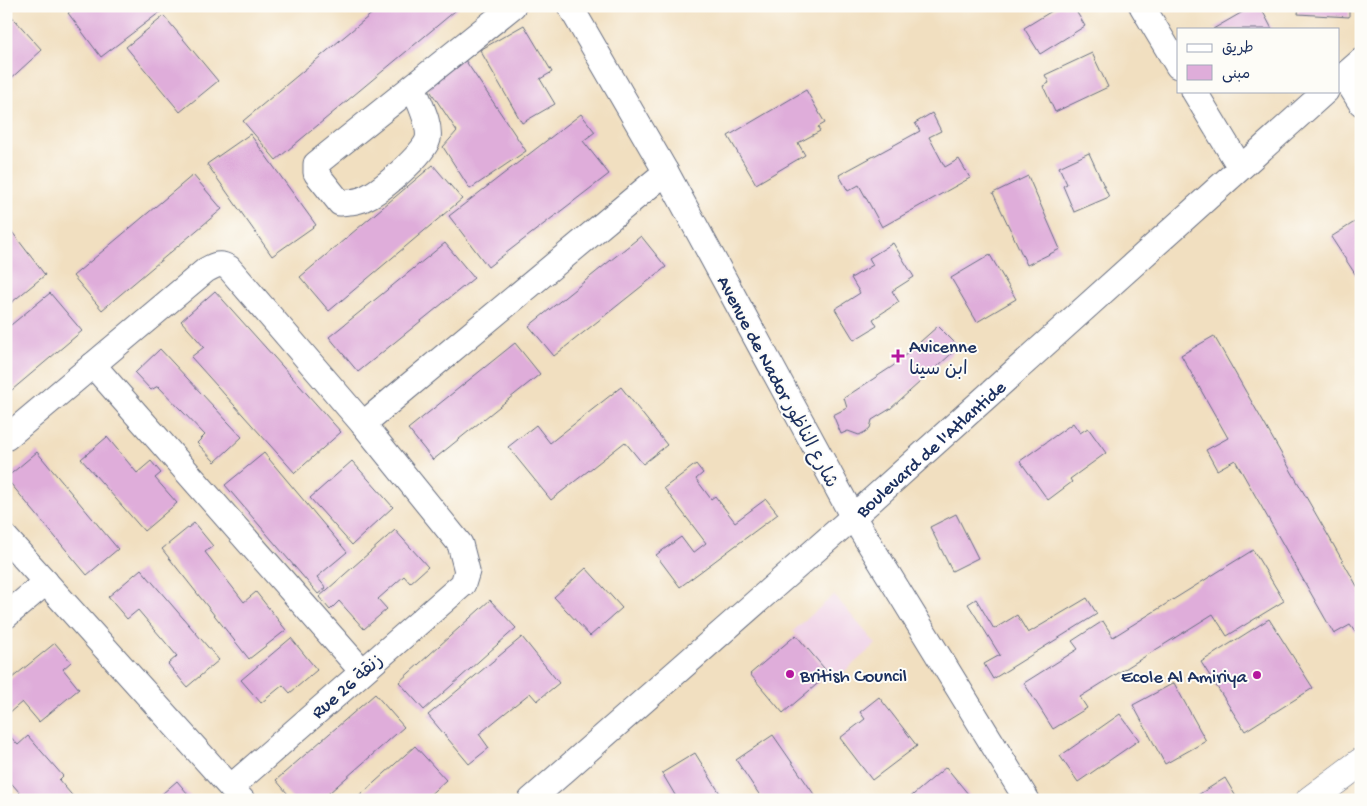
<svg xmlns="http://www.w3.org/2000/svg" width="1367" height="806" viewBox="0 0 1367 806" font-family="'Gochi Hand','Playpen Sans Arabic',sans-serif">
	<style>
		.built { fill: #efd0e6 }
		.building { fill: #dfadda }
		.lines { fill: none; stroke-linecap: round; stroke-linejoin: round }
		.minor-casing { stroke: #666d80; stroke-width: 27 }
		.highway-casing { stroke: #666d80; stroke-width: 29 }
		.minor { stroke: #fff; stroke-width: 25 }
		.highway { stroke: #fff; stroke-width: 28 }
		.poi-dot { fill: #b5179e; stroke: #fdfcf7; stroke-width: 2 }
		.labels { text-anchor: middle; stroke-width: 4; stroke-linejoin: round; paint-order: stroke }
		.poi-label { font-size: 19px; fill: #1b2f5e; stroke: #fdfcf7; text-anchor: start }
		.street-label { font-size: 19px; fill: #1b2f5e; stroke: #fdfcf7 }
	</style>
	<rect width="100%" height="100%" fill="#fdfcf7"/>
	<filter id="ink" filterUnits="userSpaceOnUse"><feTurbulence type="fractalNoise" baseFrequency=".02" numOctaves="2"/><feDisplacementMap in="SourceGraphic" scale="10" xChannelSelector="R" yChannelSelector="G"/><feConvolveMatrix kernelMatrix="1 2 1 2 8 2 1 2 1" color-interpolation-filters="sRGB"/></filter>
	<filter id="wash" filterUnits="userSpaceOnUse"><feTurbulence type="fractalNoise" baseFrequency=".0096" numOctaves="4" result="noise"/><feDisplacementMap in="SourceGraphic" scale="20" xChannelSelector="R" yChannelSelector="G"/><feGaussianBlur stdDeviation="1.12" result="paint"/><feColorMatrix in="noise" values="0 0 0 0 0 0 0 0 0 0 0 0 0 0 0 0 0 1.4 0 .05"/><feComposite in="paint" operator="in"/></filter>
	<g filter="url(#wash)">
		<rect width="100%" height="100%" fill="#f1dfc0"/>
		<!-- built -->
		<path class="built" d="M834 595 876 644 835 680 793 631Z"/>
		<g id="blocks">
			<!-- building -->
			<path class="building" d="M77 6H168L101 57 68 13Z
				M381 6H461L276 160 243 121Z
				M1060 6H1073L1085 26 1040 54 1024 28Z
				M1253 6H1260L1272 29H1213Z
				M1299 6H1349V17L1298 14Z
				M6 10 42 50 6 83Z
				M164 16 218 81 180 112 126 47Z
				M524 25 552 72 540 79 555 104 522 123 480 50Z
				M1092 53 1108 87 1055 112 1043 86 1049 83 1045 75Z
				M463 57 526 151 470 189 443 147 457 131 425 83Z
				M806 90 825 123 818 127 820 131 798 143 805 155 756 184 728 136Z
				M932 113 941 131 929 137 945 167 959 159 970 178 882 227 859 185 848 191 839 175 920 131 915 123Z
				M581 114 595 132 583 141 609 174 488 267 449 216Z
				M250 134 316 225 272 256 207 164Z
				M1089 153 1109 197 1074 212 1063 186 1067 184 1059 167Z
				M433 165 462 199 329 311 300 277Z
				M193 175 222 209 102 310 73 276Z
				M1028 176 1060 249 1027 265 993 193Z
				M1361 218V283L1331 237Z
				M6 224 45 275 6 307Z
				M641 236 666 267 554 356 529 326Z
				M445 243 474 278 358 372 329 337Z
				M893 243 914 277 892 291 899 302 873 319 877 326 854 340 835 309 860 293 851 278 873 265 869 258Z
				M990 255 1016 299 977 322 951 278Z
				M215 291 341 432 295 473 191 357 204 347 181 321Z
				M50 293 82 331 6 395V329Z
				M938 326 959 347 890 409 872 420 870 428 865 432 859 435 848 431 841 434 833 415 847 408 844 398 893 366Z
				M1214 336 1361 593V629L1355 632 1350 625 1334 634 1235 460 1217 470 1206 450 1228 438 1181 355Z
				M515 343 540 374 433 460 408 429Z
				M160 349 242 437 215 462 197 443 205 435 158 386 151 390 135 373Z
				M621 387 667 445 643 464 625 442 551 500 508 447 536 425 550 443Z
				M1073 423 1080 433 1088 428 1106 453 1070 479 1072 482 1048 500 1020 461Z
				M107 437 137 473 151 461 161 473 155 478 177 503 144 531 81 459Z
				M37 452 118 549 87 575 6 478Z
				M264 453 347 552 317 577 326 588 318 594 225 485Z
				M352 461 393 507 352 545 310 498Z
				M696 464 703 473 696 479 711 499 715 496 735 522 766 499 778 514 680 587 656 555 681 537 693 553 706 543 664 488Z
				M956 514 978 558 952 571 930 527Z
				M194 523 213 546 205 552 244 602 256 592 286 630 249 659 162 549Z
				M395 530 428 567 410 583 404 576 378 599 387 609 364 629 339 601 330 610 319 597Z
				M1253 550 1284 601 1227 636 1213 614 1080 697 1087 708 1053 729 1024 683 1078 649 1072 641 1103 621 1113 637Z
				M586 568 622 608 590 636 554 597Z
				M141 569 219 660 187 687 168 664 177 656 138 610 127 619 108 597Z
				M1087 598 1097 614 993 679 984 664 1000 655 968 604 976 599 994 629 1017 615 1028 633Z
				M490 600 516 628 424 710 399 682Z
				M1269 619 1313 688 1245 731 1201 662Z
				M796 635 829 674 783 713 750 674Z
				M522 637 559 683 537 701 530 693 479 734 489 748 469 764 428 715Z
				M291 638 317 670 290 693 283 685 261 703 241 680Z
				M55 643 71 662 63 669 79 689 39 722 22 702 9 713 6 710V683Z
				M1174 683 1206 741 1165 764 1133 705Z
				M375 694 404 727 321 800H293L276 780Z
				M879 697 917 746 872 780 840 738 865 719 860 712Z
				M1120 714 1139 740 1078 782 1060 756Z
				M6 732 18 745 28 736 63 776 59 780 76 800H26L6 777Z
				M773 735 818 800H763L736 760Z
				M415 746 446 780 424 800H355Z
				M695 753 724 800H678L662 773Z
				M946 767 973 800H907Z
				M1225 778 1238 800H1190Z
				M177 781 193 800H155Z"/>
		</g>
	</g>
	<g filter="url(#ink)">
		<use href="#blocks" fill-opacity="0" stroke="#666d80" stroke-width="1"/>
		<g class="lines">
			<!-- minor casing -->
			<g class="minor-casing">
				<g id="minor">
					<path d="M570 6 666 172 853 517 1027 800"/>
					<path d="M1142 6 1178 66"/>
					<path d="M1344 76 1361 103"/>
					<path d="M1338 81 1361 61"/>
					<path d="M413 86C418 101 431 123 428 139 424 154 382 190 367 197 359 202 349 202 340 203L316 173V164L513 6"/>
					<path d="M1194 91 1240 167"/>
					<path d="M93 365 362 671"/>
					<path d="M363 424 666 172"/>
					<path d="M6 438 206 270C215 265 220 262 229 268L363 424 460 544 467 571 463 584 231 787"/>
					<path d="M6 538 242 800"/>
					<path d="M6 616 46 582"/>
					<path id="s1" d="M531 800 853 517 1326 91"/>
				</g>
			</g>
			<!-- highway casing -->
			<g class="highway-casing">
				<path id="highway" d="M1310 800 1361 762"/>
			</g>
			<!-- minor -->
			<use href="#minor" class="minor"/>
			<!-- highway -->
			<use href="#highway" class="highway"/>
		</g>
	</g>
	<!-- markers -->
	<g class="poi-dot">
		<path d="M895.5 348.5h5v5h5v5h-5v5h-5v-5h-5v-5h5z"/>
		<circle cx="790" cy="674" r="5"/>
		<circle cx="1257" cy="675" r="5"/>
	</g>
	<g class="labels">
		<!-- poi labels -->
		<g class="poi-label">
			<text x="909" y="352">Avicenne<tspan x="909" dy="22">ابن سينا</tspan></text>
			<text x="800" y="681">British Council</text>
			<text x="1247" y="682" text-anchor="end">Ecole Al Amiriya</text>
		</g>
		<!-- street labels -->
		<g class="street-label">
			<text transform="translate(779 381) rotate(62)" y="7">Avenue de Nador شارع الناظور</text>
			<text dy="7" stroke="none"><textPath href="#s1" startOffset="532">Boulevard de l'Atlantide</textPath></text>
			<text transform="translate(346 685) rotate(-41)" y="7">Rue 26 زنقة</text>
		</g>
	</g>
	<!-- margin -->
	<rect width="1367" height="806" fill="none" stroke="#fdfcf7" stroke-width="25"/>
	<!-- legend -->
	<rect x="1177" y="28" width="162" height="65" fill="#fdfcf7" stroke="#a3aaba"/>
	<rect x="1187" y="44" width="25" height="8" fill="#ffffff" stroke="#a3aaba"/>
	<text x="1222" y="52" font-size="15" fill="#1b2f5e">طريق</text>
	<rect x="1187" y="65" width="25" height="15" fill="#dfadda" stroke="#a3aaba"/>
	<text x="1222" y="78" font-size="15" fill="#1b2f5e">مبنى</text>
</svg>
